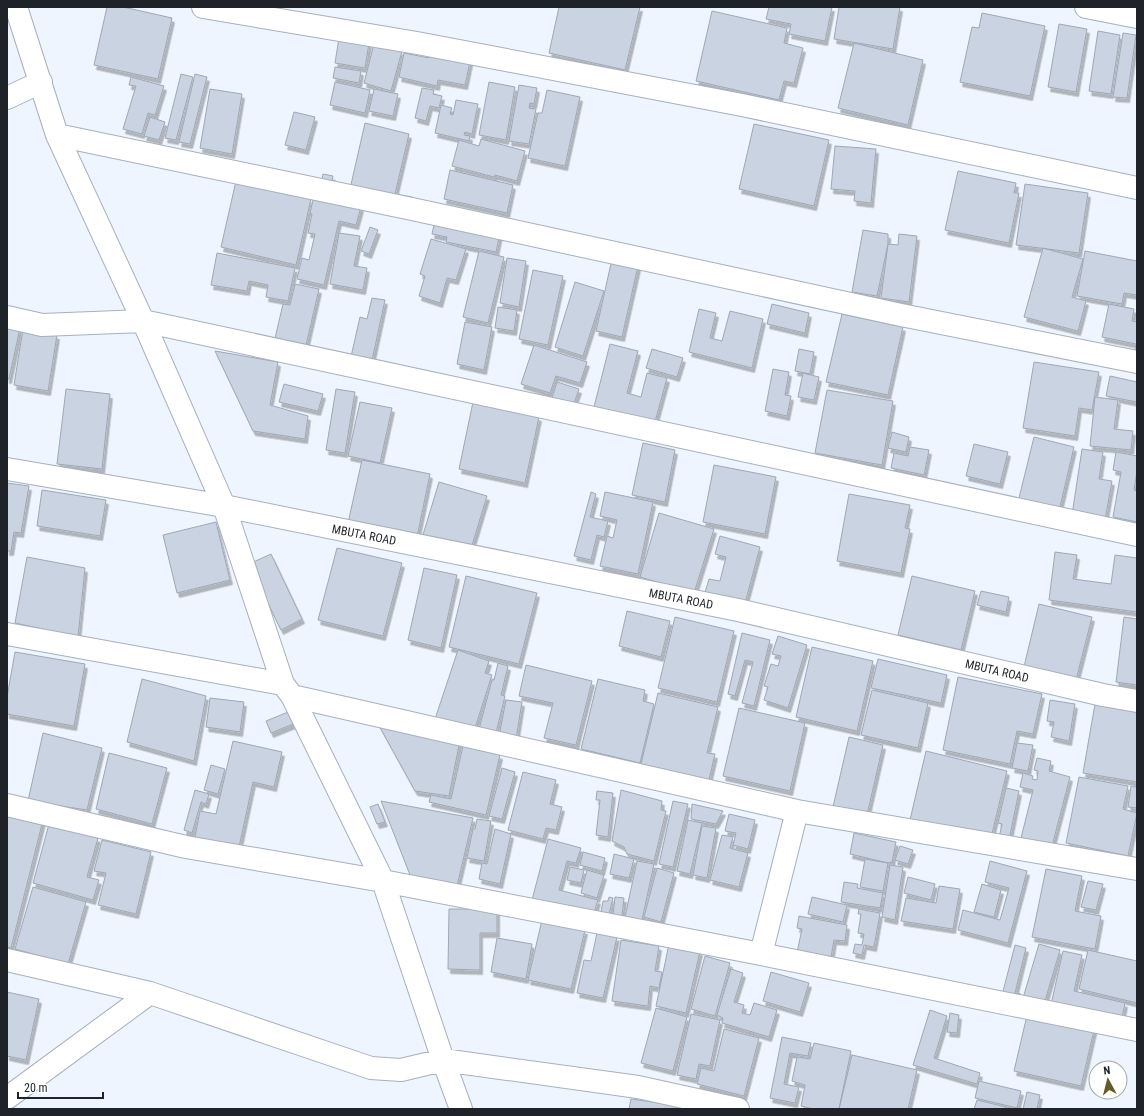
<svg xmlns="http://www.w3.org/2000/svg" width="1144" height="1116" viewBox="0 0 1144 1116" font-family="'Roboto Condensed',sans-serif">
	<style>
		.building { fill: #cad3e2; stroke: #9ea7b5; filter: url(#shadow) }
		.lines { fill: none; stroke-linecap: round; stroke-linejoin: round }
		.street-casing { stroke: #a7b0be; stroke-width: 24 }
		.street { stroke: #fff; stroke-width: 22 }
		.labels { text-anchor: middle; stroke-width: 4; stroke-linejoin: round; paint-order: stroke }
		.street-label { font-size: 12px; fill: #1f2228; stroke: #fff }
	</style>
	<defs>
		<filter id="shadow"><feDropShadow dx="2.5" dy="4.5" stdDeviation="0" flood-color="#0004"/></filter>
	</defs>
	<rect width="100%" height="100%" fill="#eff5fe"/>
	<!-- building -->
	<path class="building" d="M107 7H123L172 18 158 79 94 65Z
		M559 7H640L625 70 549 53Z
		M769 7H832L825 41 789 34 791 24 766 19Z
		M839 7H900L893 49 834 39Z
		M712 11 787 28 784 43 803 48 794 83 784 81 779 100 696 81Z
		M982 13 1045 26 1030 96 960 82 972 27 979 28Z
		M1059 24 1087 29 1076 92 1048 87Z
		M1098 31 1120 35 1111 94 1089 91Z
		M1123 33 1136 35 1127 98 1113 97Z
		M339 38 369 43 365 68 335 63Z
		M854 43 923 60 908 125 838 108Z
		M374 44 402 51 391 91 364 83Z
		M432 48 471 57 465 85 438 80 437 86 399 77 404 53 429 58Z
		M335 67 361 71 359 83 333 78Z
		M181 74 193 77 176 140 165 138Z
		M195 74 207 77 190 144 179 142Z
		M131 77 164 86 155 115 148 113 142 134 123 129 136 86 129 85Z
		M335 82 370 90 365 113 330 105Z
		M489 82 515 87 506 140 479 135Z
		M519 85 537 88 534 104 530 103 529 108 536 109 529 144 509 141Z
		M422 88 434 90 433 94 442 96 439 108 430 106 426 121 415 118Z
		M210 89 242 94 232 154 200 148Z
		M374 89 398 94 393 116 369 111Z
		M547 90 580 97 565 166 528 158 538 113H542Z
		M456 100 478 104 472 134 465 132 464 135 470 136 469 141 435 133 441 105 452 108 450 114 453 115Z
		M294 112 315 117 306 150 285 145Z
		M150 117 165 122 159 140 144 136Z
		M365 123 409 134 395 194 412 197V203L350 189Z
		M754 124 829 140 814 206 739 189Z
		M481 139 525 151 517 181 495 175 494 177 452 166 459 140 479 146Z
		M835 146 876 149 871 203 854 201 855 191 831 189Z
		M450 170 513 185 507 213 444 199Z
		M958 171 1016 183 1014 193H1019L1009 243 945 230Z
		M323 174 333 176 331 186 321 184Z
		M236 181 311 199 296 265 221 247Z
		M1025 184 1088 193 1079 253 1016 245Z
		M314 196 361 207 356 225 339 221 324 285 297 279 302 258 309 260 315 234 308 233 312 214 310 213Z
		M435 220 500 233 496 252 446 242 447 237 432 234Z
		M370 227 378 230 369 254 361 251Z
		M863 230 888 234V244L877 296 852 292Z
		M339 233 360 236 354 266 367 268 363 290 330 284Z
		M899 234 917 236 909 302 881 298 888 244 898 245Z
		M431 239 466 249 456 280 447 278 440 303 419 296 425 276 420 274Z
		M1043 248 1083 259 1072 297 1086 301 1078 331 1024 317Z
		M479 251 504 257 488 323 463 317Z
		M1085 251 1137 261V295L1124 293 1122 304 1077 296Z
		M217 253 295 268 288 301 266 297 268 285 249 281 247 291 211 285Z
		M507 258 526 261 519 307 500 303Z
		M612 259 638 266 622 337 596 331Z
		M533 270 563 276 548 345 519 339Z
		M575 282 604 291 583 356 555 347Z
		M295 284 319 289 304 354 273 347 283 304 290 305Z
		M372 298 385 300 371 365 350 361 360 317 367 319Z
		M772 304 809 313 805 333 767 324Z
		M1109 304 1134 309 1132 321 1137 322V350H1135L1136 344 1102 337Z
		M498 307 517 310 514 331 495 328Z
		M699 309 716 313 710 338 722 341 730 311 763 319 752 368 689 352Z
		M842 314 903 327 888 395 826 382Z
		M465 322 492 327 484 370 457 364Z
		M7 325 20 328 9 379H7Z
		M23 329 57 335 48 391 14 385Z
		M610 344 638 351 627 393 641 397 647 373 667 378 655 422 594 407Z
		M534 345 587 362 580 383 556 376 550 393 521 384Z
		M652 349 683 358 677 377 646 368Z
		M799 349 814 352 810 374 795 371Z
		M215 351 278 362 270 405 308 416 305 439 253 431Z
		M1034 362 1099 372 1092 410 1079 408 1075 436 1023 428Z
		M773 369 789 372 785 395 791 396 787 416 765 411Z
		M803 373 819 377 814 400 798 397Z
		M1110 376 1137 382V402L1106 396Z
		M557 382 579 389 572 409 551 401Z
		M284 384 323 394 318 411 279 402Z
		M66 389 110 394 102 469 57 464Z
		M336 389 355 392 345 453 326 450Z
		M827 390 893 401 882 465 815 453Z
		M1095 397 1118 400 1114 429 1133 431 1131 450 1090 446Z
		M360 402 392 408 380 463 348 456Z
		M473 402 539 417 525 483 459 469Z
		M892 432 909 437 906 452 888 448Z
		M1034 437 1074 447 1059 511 1018 502Z
		M643 443 675 450 665 502 632 495Z
		M974 444 1008 452 1000 484 966 476Z
		M910 447 929 450 924 475 891 468 894 453 908 456Z
		M1082 449 1103 452 1099 479 1112 481 1105 520 1072 515Z
		M1116 452 1137 456V471L1134 490 1137 491V522L1113 517 1121 472 1113 470Z
		M362 460 430 474 417 537 348 523Z
		M714 465 776 477 765 534 703 522Z
		M439 482 487 496 470 552 422 538Z
		M7 483 29 486 21 533 14 532 11 551H7Z
		M42 490 106 500 100 536 37 526Z
		M591 492 596 494 590 517 608 521 604 537 597 535 591 560 574 556Z
		M605 492 653 502 638 574 600 566 607 536 613 538 617 520 600 516Z
		M849 494 910 505 905 528 910 529 901 573 837 561Z
		M659 513 714 529 694 593 640 577Z
		M216 522 230 580 177 593 163 535Z
		M720 536 760 547 744 607 704 596 709 579 720 581 726 557 715 554Z
		M337 548 402 563 383 636 318 620Z
		M1055 552 1077 555 1073 579 1111 584 1115 555 1137 558V612L1049 600Z
		M271 554 302 619 281 630 249 564Z
		M27 557 85 568 78 637 15 623Z
		M424 568 457 575 441 648 408 640Z
		M466 576 537 593 519 664 449 647Z
		M912 576 975 591 961 650 898 635Z
		M981 591 1009 597 1006 612 977 605Z
		M1039 604 1092 617 1074 688 1022 675Z
		M627 611 670 621 661 657 619 646Z
		M675 617 734 631 717 702 658 688Z
		M1124 617 1137 619V685L1116 682Z
		M742 633 770 640 754 706 742 703 753 662 745 660 735 696 728 694Z
		M778 636 807 645 788 708 764 700 768 687 764 686 771 664 778 666 781 656 772 654Z
		M812 647 873 661 857 731 796 717Z
		M458 650 489 661 485 673 492 675 474 731 435 719Z
		M15 652 85 664 74 726 7 714V697Z
		M878 659 947 675 941 703 871 688Z
		M498 663 508 666 501 695 505 696 495 737 478 733 492 680H494Z
		M526 665 592 681 576 745 544 738 553 703 519 696Z
		M958 677 1042 694 1033 734 1017 731 1010 764 943 750Z
		M142 679 206 696 194 761 127 742Z
		M598 679 645 690 643 701 654 704 640 763 581 749Z
		M872 690 928 703 918 748 861 735Z
		M658 693 718 707 707 753 715 754 709 780 641 764Z
		M210 698 244 702 240 732 206 727Z
		M506 700 522 702 516 739 499 736Z
		M1050 700 1075 704 1069 741 1051 737 1054 722 1047 721Z
		M1095 704 1137 711V782L1083 773Z
		M739 708 805 723 790 791 723 776Z
		M293 710 298 722 271 733 266 721Z
		M377 722 460 740 449 796 415 791Z
		M43 733 102 748 87 810 28 801Z
		M849 737 883 745 867 815 833 807Z
		M233 741 282 752 274 787 253 782 239 847 195 837 200 811 216 814Z
		M1017 743 1033 745 1028 771 1012 768Z
		M463 746 500 755 486 815 429 802 431 795 451 799Z
		M926 751 1007 771 991 838 910 820Z
		M109 753 167 768 152 824 96 809Z
		M1037 758 1051 761 1049 771 1070 777 1052 846 1021 838 1033 790 1020 787 1023 773 1033 776 1032 779 1037 780 1038 771 1034 770Z
		M211 765 225 769 218 794 204 790Z
		M502 768 515 772 502 819 489 816Z
		M523 772 556 780 550 804 562 807 556 830 546 828 543 839 508 830Z
		M1079 777 1128 786 1123 809 1137 813 1128 856 1066 843Z
		M1131 786 1137 787V808L1128 807Z
		M1006 788 1019 791 1009 840 999 838 1002 824 998 823Z
		M195 790 209 794 206 804 201 802 192 833 184 830Z
		M621 790 662 801 661 810 666 811 654 861 627 854 624 847 612 841Z
		M597 791 613 793 608 837 596 835 600 800H596Z
		M381 801 473 818 457 886 414 885Z
		M673 801 688 804 673 867 659 864Z
		M378 804 385 822 377 824 370 807Z
		M692 804 723 811 716 824 691 819Z
		M7 812 43 820 11 948 7 947Z
		M729 814 755 820 748 849 733 845 736 833 725 831Z
		M477 819 491 821 484 861 467 858 473 829H475Z
		M688 820 702 823 690 874 677 871Z
		M49 824 98 838 87 877 99 880 93 900 33 883Z
		M702 826 716 828 707 878 693 875Z
		M495 829 511 834 500 884 479 879 482 863 487 864Z
		M854 833 896 842 892 862 888 863 850 854Z
		M722 835 733 837 730 848 748 853 739 887 710 880Z
		M548 839 581 848 576 863 567 861 559 890 598 900 593 916 532 900Z
		M102 840 151 852 136 914 98 905 106 873 94 871Z
		M900 846 913 850 908 864 895 860Z
		M583 852 605 858 602 871 580 865Z
		M614 854 634 859 629 878 610 874Z
		M865 859 888 863 883 891 860 887Z
		M637 861 654 864 642 920 625 917Z
		M990 861 1027 871 1008 943 958 930 963 910 1000 920 1009 888 985 882Z
		M890 865 903 867 895 920 882 917Z
		M570 867 584 870 581 883 567 880Z
		M657 868 674 873 661 922 644 917Z
		M1046 869 1082 876 1075 911 1101 916 1095 949 1032 937Z
		M587 870 604 875 597 898 581 893Z
		M908 877 935 884 931 900 904 893Z
		M1088 881 1103 884 1096 910 1081 907Z
		M844 882 858 884 857 888 883 893 880 908 841 902Z
		M982 884 1001 890 994 917 974 912Z
		M939 886 960 889 953 929 901 921 906 898 936 903Z
		M33 887 86 902 68 964 15 949Z
		M609 897 613 898 609 914 601 912 603 901H608Z
		M615 897 624 898 622 916 613 915Z
		M812 897 847 905 843 922 808 914Z
		M449 909H497V933H480V970L448 969Z
		M859 909 880 913 874 947 864 945 862 955 853 953 855 944 862 945 864 934 858 933 861 914H858Z
		M799 916 847 925 845 941 834 940 830 963 796 957 802 929 797 928Z
		M542 920 585 930 571 989 528 980Z
		M597 933 617 937 603 998 577 993 584 960 591 961Z
		M497 938 532 944 526 979 491 972Z
		M621 940 659 946 655 971 662 972 659 988 650 986 648 1006 612 1001Z
		M669 944 700 951 686 1013 656 1006Z
		M1039 944 1060 950 1044 1004 1023 998Z
		M1015 945 1026 948 1015 993 1021 994 1018 1003 1001 999Z
		M1088 950 1137 961V1003L1079 989Z
		M1063 951 1082 955 1074 991 1125 1003 1122 1018 1050 1009Z
		M705 956 730 963 715 1016 691 1009Z
		M731 969 743 973 734 1002 744 1005 742 1013 750 1015 754 1003 777 1010 769 1037 722 1023 723 1018 717 1015Z
		M771 972 809 983 800 1012 763 1001Z
		M7 992 39 999 26 1060 7 1056Z
		M656 1008 687 1017 673 1071 641 1063Z
		M930 1010 947 1016 934 1058 980 1073 977 1084 913 1065Z
		M1028 1011 1095 1026 1081 1086 1014 1071Z
		M950 1013 959 1015 957 1033 947 1032Z
		M691 1014 720 1020 710 1066 699 1064 696 1079 677 1075Z
		M724 1029 759 1038 744 1096 697 1084 701 1068 714 1071Z
		M782 1037 811 1043 808 1056 790 1053 784 1084 799 1087 795 1103 770 1098Z
		M814 1043 851 1051 839 1109H813L801 1106 805 1085 792 1081 797 1057 810 1059Z
		M852 1055 917 1070 908 1109H839Z
		M979 1081 1021 1091 1017 1108 975 1098Z
		M1027 1092 1040 1095 1037 1109H1023Z
		M631 1099 696 1108V1109H629Z
		M977 1100 1006 1107 1005 1109H974Z"/>
	<g class="lines">
		<!-- street casing -->
		<g class="street-casing">
			<path id="street" d="M16 7 57 135 143 321 224 506 283 684 292 696 383 881 443 1060 461 1109
				M203 7 417 43 742 105 1137 188
				M1086 7 1137 17
				M7 98 41 82
				M57 135 412 209 901 315 1137 362
				M7 317 42 325 143 321 1137 535
				M7 469 224 506 738 610 1103 695 1137 701
				M7 634 283 684
				M292 696 797 811 1137 869
				M7 805 186 847 383 881 761 954 1137 1030
				M761 954 797 811
				M7 960 150 993 371 1068 401 1070 443 1060 638 1087 738 1109
				M7 1098 150 993"/>
		</g>
		<!-- street -->
		<use href="#street" class="street"/>
	</g>
	<g class="labels">
		<!-- street labels -->
		<g class="street-label">
			<text transform="translate(364 535) rotate(11)" y="4">MBUTA ROAD</text>
			<text transform="translate(681 599) rotate(11)" y="4">MBUTA ROAD</text>
			<text transform="translate(997 671) rotate(13)" y="4">MBUTA ROAD</text>
		</g>
	</g>
	<!-- border -->
	<rect width="1144" height="1116" fill="none" stroke="#1f2228" stroke-width="16"/>
	<!-- north arrow -->
	<g transform="translate(1108 1080) rotate(353)"><circle r="19" fill="#ffffff" stroke="#a5a7a9"/>
	<path d="M0-3L7 15L0 10L-7 15Z" fill="#655a27"/>
	<text y="-6" font-size="11" font-weight="bold" text-anchor="middle" fill="#1f2228">N</text>
	</g>
	<!-- scale -->
	<path d="M18 1092v6h85v-6" fill="none" stroke="#1f2228" stroke-width="2"/>
	<text x="24" y="1092" font-size="12" fill="#1f2228" stroke="#ffffff" stroke-width="3" paint-order="stroke">20 m</text>
</svg>
